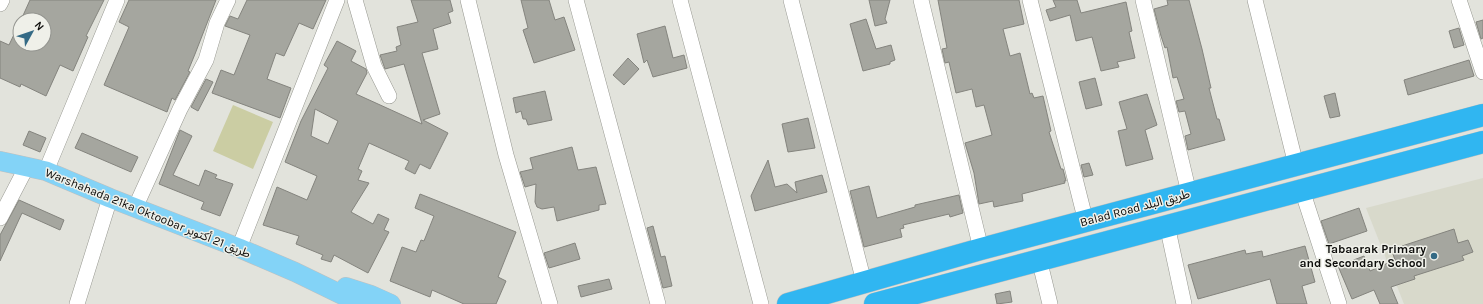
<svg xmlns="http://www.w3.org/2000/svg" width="1483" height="304" viewBox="0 0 1483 304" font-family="Karla,'Noto Sans Arabic',sans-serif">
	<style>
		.built { fill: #d8d9cb }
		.green { fill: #cbcda3 }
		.building { fill: #a5a69f; stroke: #84847e; fill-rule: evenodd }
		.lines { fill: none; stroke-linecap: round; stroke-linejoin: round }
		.minor-casing { stroke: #979891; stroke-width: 16 }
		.major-casing { stroke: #c0c0bf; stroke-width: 20 }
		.highway-casing { stroke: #c0c0bf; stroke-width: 23 }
		.minor { stroke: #fff; stroke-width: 15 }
		.major { stroke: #83d3f7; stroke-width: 19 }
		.highway { stroke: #30b6f1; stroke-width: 22 }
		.poi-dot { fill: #346a85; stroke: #eff0e9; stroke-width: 1.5 }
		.labels { text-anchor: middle; stroke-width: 3; stroke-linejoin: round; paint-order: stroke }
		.street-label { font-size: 12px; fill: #0c0c0a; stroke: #eff0e9 }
		.poi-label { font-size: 12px; font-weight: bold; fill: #0c0c0a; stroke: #eff0e9; text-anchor: end }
	</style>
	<rect width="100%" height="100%" fill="#e2e3dc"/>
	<!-- built -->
	<path class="built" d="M1483 178V304H1404L1366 208Z"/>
	<!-- green -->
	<path class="green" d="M233 105 273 122 253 169 213 151Z"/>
	<!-- building -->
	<path class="building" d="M30 0H104L86 36 88 37 73 71 60 65 46 96 21 84 20 87 0 78V41L9 45 20 22V44H44V20H21Z
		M129 0H216L195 54 188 71 190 72 175 100 172 98 167 112 104 85 129 27 119 22Z
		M247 0H326L313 29 299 23 284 56 276 53 267 79 291 88 280 118 212 93 221 70 234 75 250 35 225 26 230 16 238 19Z
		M411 0H450L453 11 448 13 451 23 433 29 438 49 422 53 440 114 423 120 448 133 430 169 420 164 415 174 405 169 409 161 369 143 358 169 362 171 358 180 369 183 351 212 373 224 378 214 389 219 384 230 389 232 368 273 334 255 331 262 321 259 323 255 296 244 299 236 263 225 277 187 307 200 317 176 285 162 301 121 328 68 324 65 337 41 356 51 351 61 366 69 367 73 356 94 422 124 404 64 385 69 380 55 397 51 396 47 401 45 397 27 418 22ZM315 109 338 121 328 144 311 136Z
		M521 0H549L555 20 564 17 575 50 534 63 523 30 528 28Z
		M869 0H890L885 19 887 23 875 26Z
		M938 0H1019L1024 24 1003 29 1010 56 1020 53 1030 94 1032 93 1034 98 1043 96 1051 131 1049 132 1061 169H1063L1066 181H1064L1065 183 1022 194 1023 201 994 207 993 201 979 204 974 173 965 143 992 135 984 105 976 107 972 89 956 93 949 62 945 63 942 49 947 48Z
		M1053 0H1077L1081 13 1126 2 1132 31 1129 32 1135 58 1117 62 1119 67 1101 71 1092 37 1076 41 1070 15 1050 21 1046 10 1056 7Z
		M1167 0H1189L1202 49 1211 88H1209L1217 119H1219L1225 140 1188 150 1185 136 1191 134 1185 111 1179 112 1176 101 1184 99 1177 77 1173 78 1167 47 1165 48 1161 36 1154 9 1168 5Z
		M866 19 876 49 891 45 895 60 890 62V64L863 71 850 24Z
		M1483 20V38L1481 39 1476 22Z
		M665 26 673 58 684 55 687 68 653 77 647 60 644 63 637 34Z
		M1459 28 1464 45 1454 48 1449 31Z
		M628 58 639 69 624 85 613 75Z
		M1469 60 1474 76 1408 95 1404 80Z
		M1095 78 1102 105 1086 109 1079 82Z
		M206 79 213 82 198 111 191 107Z
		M545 91 552 120 528 125 526 119H523L521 111 516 113 513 98Z
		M1335 93 1340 116 1330 118 1324 96Z
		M1147 94 1157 125 1145 130 1153 159 1126 166 1118 131 1127 129 1119 102Z
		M808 118 815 148 788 152 782 124Z
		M180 130 192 136 173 175 199 186 205 170 217 175 215 178 233 184 220 216 201 209 204 202 159 184Z
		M29 131 46 138 40 152 23 145Z
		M82 133 138 157 131 172 75 148Z
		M572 147 578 170 596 167 606 204 599 205V210L557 221 554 207 542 209 537 207 535 202 536 184 525 187 520 172 533 169 530 158Z
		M768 160 775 187 787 184 797 193 795 182 822 175 827 192 755 211 751 196Z
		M1089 163 1093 175 1084 177 1081 165Z
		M869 186 877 218 915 207V205L959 195 963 213 950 217 949 214 903 225 904 228 900 229 902 237 864 247 850 191Z
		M420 194 516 232 498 277 506 281 496 304H464L432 290 430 297 390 281 402 247 416 252 421 240 424 241 434 216 415 208Z
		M19 200 64 220 60 230 22 213 0 261V235Z
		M1359 208 1367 231 1329 244 1321 221Z
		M653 226 661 257 665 256 672 286 663 288 647 228Z
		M1454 229 1458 243 1468 240 1473 252 1462 256 1464 260 1414 276 1415 279 1391 287 1398 304H1380L1374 290 1352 299 1338 266 1364 256 1370 271 1395 260 1393 254 1403 250 1402 246Z
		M575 243 580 259 549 268 544 253Z
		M1305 246 1315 282 1302 286 1307 304H1277L1270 279 1198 299 1188 265 1245 250 1246 254 1262 251 1263 257Z
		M609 279 612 289 581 297 578 286Z
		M1010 291 1012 302 997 304 995 294Z"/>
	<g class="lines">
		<!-- minor casing -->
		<g class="minor-casing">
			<path id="minor" d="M355 0 374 66 389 96
				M468 0 506 155 550 304
				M576 0 658 304
				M680 0 761 304
				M791 0 864 282
				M921 0 981 249
				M1030 0 1086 222
				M1143 0 1189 193
				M1255 0 1296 165
				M1459 0 1483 72
				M0 4 2 0
				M46 171 117 0
				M1302 190 1339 304
				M135 208 180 109 206 60 217 23 228 0
				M0 218 26 168
				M1167 225 1184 304
				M239 248 337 0
				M1039 259 1050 304
				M77 304 110 198"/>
		</g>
		<!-- major casing -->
		<g class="major-casing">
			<path id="major" d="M0 161 46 171 110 198 239 248 295 272 361 304
				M346 287 371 295 391 304"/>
		</g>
		<!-- highway casing -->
		<g class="highway-casing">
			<path id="highway" d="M788 304 981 249 1483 115
				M875 304 1483 142"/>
		</g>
		<!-- minor -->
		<use href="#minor" class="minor"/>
		<!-- major -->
		<use href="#major" class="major"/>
		<!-- highway -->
		<use href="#highway" class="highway"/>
	</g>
	<!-- markers -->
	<circle class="poi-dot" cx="1434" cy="256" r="4"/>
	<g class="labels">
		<!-- street labels -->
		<g class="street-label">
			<text transform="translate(1135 208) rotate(-15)" y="4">Balad Road طريق البلد</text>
			<text transform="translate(148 213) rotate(22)" y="4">Warshahada 21ka Oktoobar طريق 21 أكتوبر</text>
		</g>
		<!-- poi labels -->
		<g class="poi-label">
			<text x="1426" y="253">Tabaarak Primary<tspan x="1426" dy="14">and Secondary School</tspan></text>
		</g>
	</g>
	<!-- north arrow -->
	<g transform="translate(32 32) rotate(50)"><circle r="19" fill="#eff0e9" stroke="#949590"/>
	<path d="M0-3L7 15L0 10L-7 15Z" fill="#346a85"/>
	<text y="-6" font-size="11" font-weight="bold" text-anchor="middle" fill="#0c0c0a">N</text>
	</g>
</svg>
